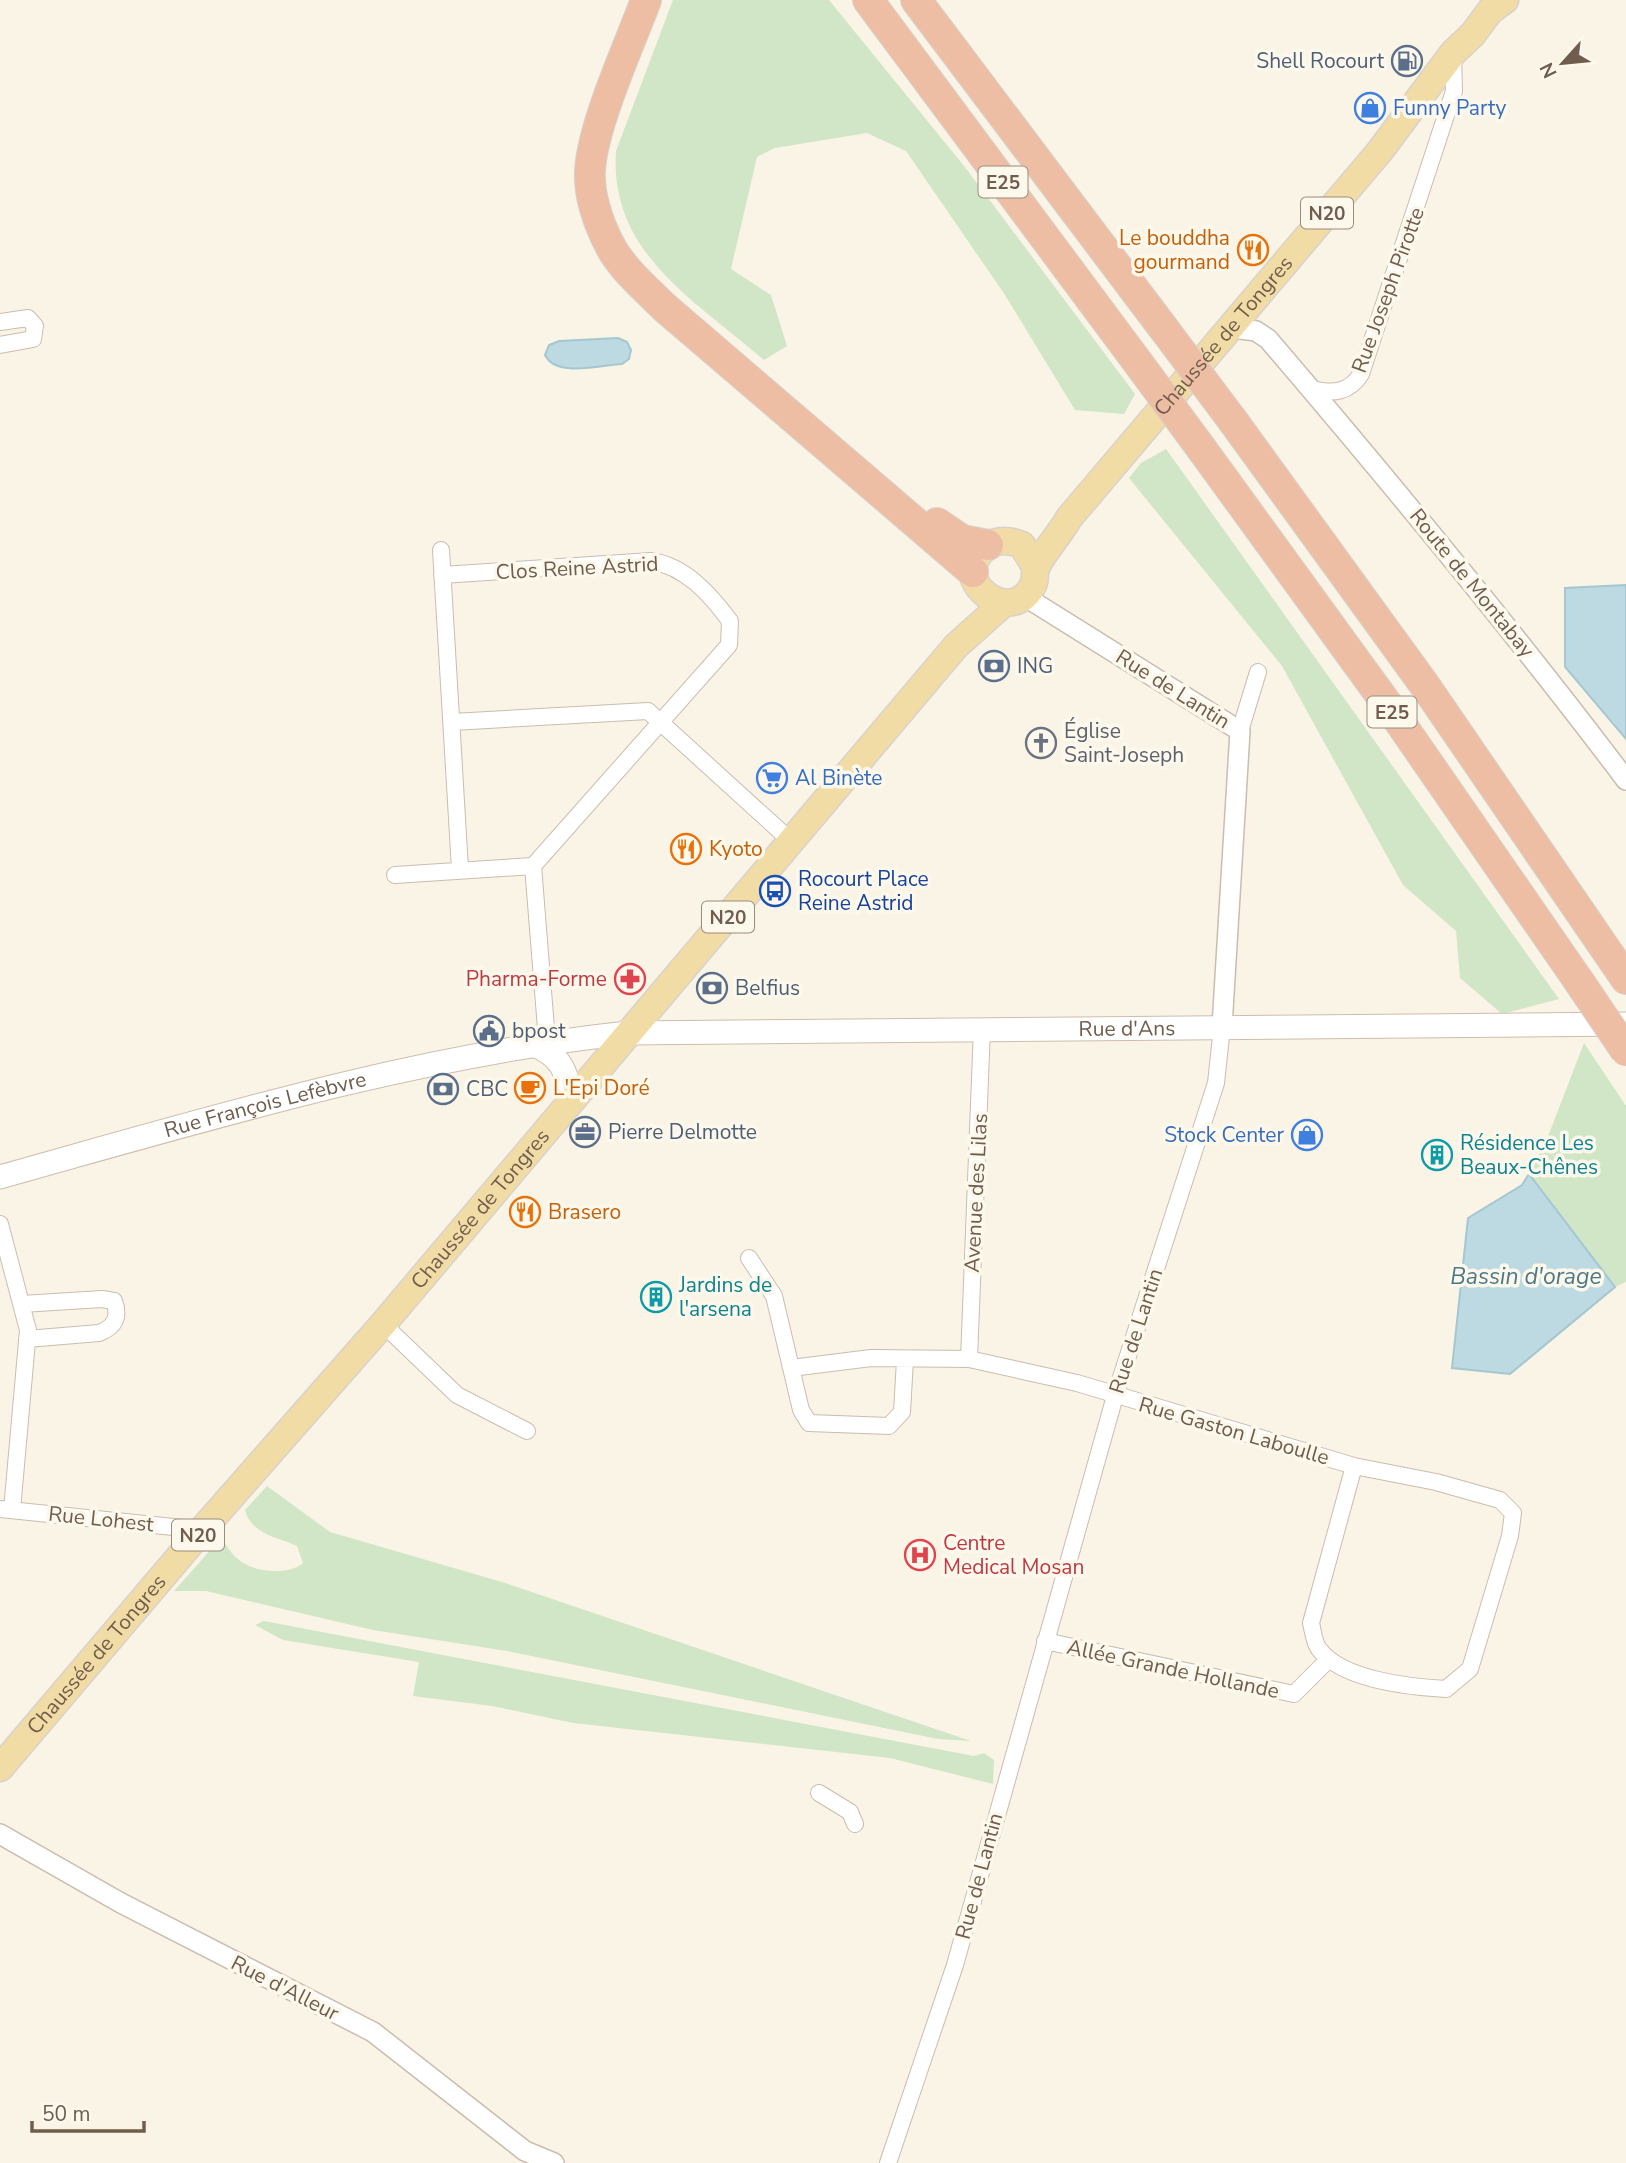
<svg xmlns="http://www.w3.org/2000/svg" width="1626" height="2163" viewBox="0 0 1626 2163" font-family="'Nunito Sans',sans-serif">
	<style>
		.green { fill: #d0e6c6 }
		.water { fill: #bdd9e1; stroke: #a4c7d2; stroke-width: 2 }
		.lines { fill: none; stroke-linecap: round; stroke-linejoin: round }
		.minor-casing { stroke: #cabdae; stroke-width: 18 }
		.tertiary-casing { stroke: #cabdae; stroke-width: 22 }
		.secondary-casing { stroke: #cdbdac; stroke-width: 25 }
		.primary-casing { stroke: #d7d2cd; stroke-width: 29 }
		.motorway-casing { stroke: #d7d2cd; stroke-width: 32 }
		.minor { stroke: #fff; stroke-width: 16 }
		.tertiary { stroke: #fff; stroke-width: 19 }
		.secondary { stroke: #fff; stroke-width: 23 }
		.primary { stroke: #f2dca6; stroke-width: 26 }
		.motorway { stroke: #eebea4; stroke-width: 30 }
		.motorway-bridge-casing { stroke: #d7d2cd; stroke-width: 32; stroke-linecap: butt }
		.motorway-bridge { stroke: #eebea4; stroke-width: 30 }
		.labels { text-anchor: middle; stroke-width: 7; stroke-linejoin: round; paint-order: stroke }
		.shield { fill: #fdf8ec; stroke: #9a8c7d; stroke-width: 2 }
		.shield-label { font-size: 19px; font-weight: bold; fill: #705d4e }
		.service-label { font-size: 21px; fill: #4e5e75; stroke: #fdf8ec; text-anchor: start }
		.shop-label { font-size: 21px; fill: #366cbe; stroke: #fdf8ec; text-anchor: start }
		.food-label { font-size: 21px; fill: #c56008; stroke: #fdf8ec; text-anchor: start }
		.street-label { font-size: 21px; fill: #705d4e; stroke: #fdf8ec }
		.worship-label { font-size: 21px; fill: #5b616d; stroke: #fdf8ec; text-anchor: start }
		.transit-label { font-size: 21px; fill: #164399; stroke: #fdf8ec; text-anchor: start }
		.health-label { font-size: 21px; fill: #be3a42; stroke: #fdf8ec; text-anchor: end }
		.culture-label { font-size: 21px; fill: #0d838f; stroke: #fdf8ec; text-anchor: start }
		.water-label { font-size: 23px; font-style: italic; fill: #4d7888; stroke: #fdf8ec }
	</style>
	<rect width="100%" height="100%" fill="#faf4e6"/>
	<!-- green -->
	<path class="green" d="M673 0H829L964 166 1135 394 1124 414 1075 410 1005 295 906 151 867 133 775 148 757 157 731 269 771 295 787 346 764 360C696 301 609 253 616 151Z
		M1166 449 1559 999 1502 1014 1460 978 1456 931 1403 885 1282 666 1129 478 1141 463Z
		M1584 1043 1626 1106V1282L1615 1287 1529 1174 1547 1139Z
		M267 1486 330 1532 502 1582 971 1741 938 1739 507 1651 373 1630 206 1591H174L221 1538C226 1545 232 1555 239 1560 253 1572 288 1576 303 1563L297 1546C276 1536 252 1535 245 1510Z
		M264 1621 974 1756 984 1753 994 1760 993 1784 890 1758 573 1723 492 1706 413 1696 419 1662 283 1640 255 1625Z"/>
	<!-- water -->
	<path class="water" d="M618 338 627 342 631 350 629 359 622 364C601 365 556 378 545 355L549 345 559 341Z
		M1626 585V739L1565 667V588Z
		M1529 1174 1615 1287 1510 1374 1452 1368 1468 1218 1522 1185Z"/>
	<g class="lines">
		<!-- minor casing -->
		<g class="minor-casing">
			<path id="minor" d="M0 322 28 318 35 326 33 339 0 345
				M1312 389C1333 394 1349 393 1361 374L1454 91 1453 53
				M441 550 460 869
				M452 722 648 711 791 841
				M1240 731 1258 672
				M533 866 547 1041
				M395 875 533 866 729 645 730 621C710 594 685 566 651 561L442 575
				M0 1224 28 1330 12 1510
				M749 1258 774 1296 801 1410 809 1423 889 1426 902 1412 905 1360
				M22 1304 102 1299 114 1301C120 1317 115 1327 99 1333L27 1339
				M383 1324 457 1395 527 1431
				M969 1359 982 1028
				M791 1368 871 1358 969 1359 1077 1383 1354 1466 1436 1482 1500 1500 1513 1513 1510 1536 1470 1669 1446 1689C1410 1687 1342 1680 1319 1649 1314 1643 1313 1631 1311 1623L1354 1466
				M0 1509 202 1530
				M1045 1641 1294 1694 1329 1659
				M819 1793 850 1812 855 1824
				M888 2163 955 1965 1115 1396 1216 1083 1222 1027"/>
		</g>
		<!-- tertiary casing -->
		<g class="tertiary-casing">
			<path id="tertiary" d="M1233 328 1256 331 1268 339C1391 483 1512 629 1626 780
				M1024 596 1240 731 1222 1027
				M0 1834 121 1903 373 2032 525 2151 554 2163"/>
		</g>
		<!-- secondary casing -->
		<g class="secondary-casing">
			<g id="secondary">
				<path d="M532 1044C561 1056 567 1070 571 1100"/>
				<path id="s1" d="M0 1177C204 1120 417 1055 628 1033L1626 1024"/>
			</g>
		</g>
		<!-- primary casing -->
		<g class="primary-casing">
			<g id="primary">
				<path d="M975 561C984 541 1003 537 1022 545L1036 568"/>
				<path id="s2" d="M974 579C985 604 1019 614 1033 585 1036 580 1034 573 1036 568 1041 555 1061 533 1069 518L1380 151 1453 53 1473 34 1490 11 1505 0"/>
				<path id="s3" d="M0 1768 202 1530 383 1324 956 646 1004 603"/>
			</g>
		</g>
		<!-- motorway casing -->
		<g class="motorway-casing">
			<path id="motorway" d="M646 0C630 44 587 136 590 180 591 203 601 230 613 251 626 272 646 289 664 307L973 572
				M868 0 1133 356
				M916 0 1164 329
				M1233 421 1426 687 1626 979
				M1201 448 1392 711 1578 980
				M937 523 962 540 988 545"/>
		</g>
		<!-- minor -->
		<use href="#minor" class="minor"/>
		<!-- tertiary -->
		<use href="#tertiary" class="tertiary"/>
		<!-- secondary -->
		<use href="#secondary" class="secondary"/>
		<!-- primary -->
		<use href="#primary" class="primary"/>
		<!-- motorway -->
		<use href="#motorway" class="motorway"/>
		<!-- motorway-bridge casing -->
		<g class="motorway-bridge-casing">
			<path id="motorway-bridge" d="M1164 329 1233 421
				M1133 356 1201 448
				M1578 980 1626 1051"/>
		</g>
		<!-- motorway-bridge -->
		<use href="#motorway-bridge" class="motorway-bridge"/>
	</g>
	<!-- icons -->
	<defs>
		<g id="fuel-ring" transform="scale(1.575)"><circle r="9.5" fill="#fdf8ec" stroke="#5c6f8a" stroke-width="1.5"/><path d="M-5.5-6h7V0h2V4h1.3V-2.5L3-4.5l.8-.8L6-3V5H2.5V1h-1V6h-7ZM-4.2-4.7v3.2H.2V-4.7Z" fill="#5c6f8a"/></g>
		<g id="shop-ring" transform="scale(1.575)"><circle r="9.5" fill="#fdf8ec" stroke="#3f7fe0" stroke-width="1.5"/><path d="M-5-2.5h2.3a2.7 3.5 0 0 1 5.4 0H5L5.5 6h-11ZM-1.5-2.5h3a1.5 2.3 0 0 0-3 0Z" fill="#3f7fe0"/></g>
		<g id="restaurant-ring" transform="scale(1.575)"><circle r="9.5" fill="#fdf8ec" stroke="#e8710a" stroke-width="1.5"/><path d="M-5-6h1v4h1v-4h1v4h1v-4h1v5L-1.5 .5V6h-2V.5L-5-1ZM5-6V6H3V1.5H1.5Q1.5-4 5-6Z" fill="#e8710a"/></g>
		<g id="bank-ring" transform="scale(1.575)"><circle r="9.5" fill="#fdf8ec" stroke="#5c6f8a" stroke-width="1.5"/><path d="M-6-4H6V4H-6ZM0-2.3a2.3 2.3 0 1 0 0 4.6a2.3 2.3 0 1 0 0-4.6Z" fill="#5c6f8a"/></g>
		<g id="church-ring" transform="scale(1.575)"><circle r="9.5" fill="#fdf8ec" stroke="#6b7280" stroke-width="1.5"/><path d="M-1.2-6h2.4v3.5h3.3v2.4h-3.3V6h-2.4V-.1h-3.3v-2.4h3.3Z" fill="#6b7280"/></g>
		<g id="supermarket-ring" transform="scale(1.575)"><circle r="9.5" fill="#fdf8ec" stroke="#3f7fe0" stroke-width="1.5"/><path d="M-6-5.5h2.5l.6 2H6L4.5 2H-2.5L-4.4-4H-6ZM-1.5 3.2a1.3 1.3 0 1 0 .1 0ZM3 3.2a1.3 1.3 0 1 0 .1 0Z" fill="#3f7fe0"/></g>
		<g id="bus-ring" transform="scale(1.575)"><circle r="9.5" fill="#fdf8ec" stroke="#1a4fb4" stroke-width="1.5"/><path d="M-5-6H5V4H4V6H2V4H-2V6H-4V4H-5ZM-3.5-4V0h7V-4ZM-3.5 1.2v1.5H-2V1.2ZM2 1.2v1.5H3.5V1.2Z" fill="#1a4fb4"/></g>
		<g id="pharmacy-ring" transform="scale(1.575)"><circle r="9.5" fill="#fdf8ec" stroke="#e0444e" stroke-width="1.5"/><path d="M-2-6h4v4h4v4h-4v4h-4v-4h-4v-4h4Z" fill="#e0444e"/></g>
		<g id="civic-ring" transform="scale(1.575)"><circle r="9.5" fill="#fdf8ec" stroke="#5c6f8a" stroke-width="1.5"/><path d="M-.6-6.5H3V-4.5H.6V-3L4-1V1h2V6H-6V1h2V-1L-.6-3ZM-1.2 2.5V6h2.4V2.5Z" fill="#5c6f8a"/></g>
		<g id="cafe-ring" transform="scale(1.575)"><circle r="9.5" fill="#fdf8ec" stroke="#e8710a" stroke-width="1.5"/><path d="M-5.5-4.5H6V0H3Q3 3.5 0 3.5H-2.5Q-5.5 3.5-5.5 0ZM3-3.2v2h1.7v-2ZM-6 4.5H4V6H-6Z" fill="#e8710a"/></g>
		<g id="office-ring" transform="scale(1.575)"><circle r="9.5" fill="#fdf8ec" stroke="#5c6f8a" stroke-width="1.5"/><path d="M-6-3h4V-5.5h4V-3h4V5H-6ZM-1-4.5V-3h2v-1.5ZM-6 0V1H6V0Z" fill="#5c6f8a"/></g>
		<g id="building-ring" transform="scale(1.575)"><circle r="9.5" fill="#fdf8ec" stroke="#0f9aa8" stroke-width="1.5"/><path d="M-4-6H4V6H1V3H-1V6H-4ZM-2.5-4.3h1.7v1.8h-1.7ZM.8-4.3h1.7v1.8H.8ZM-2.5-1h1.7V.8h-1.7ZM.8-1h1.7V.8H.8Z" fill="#0f9aa8"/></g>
		<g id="hospital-ring" transform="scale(1.575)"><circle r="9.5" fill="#fdf8ec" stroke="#e0444e" stroke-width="1.5"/><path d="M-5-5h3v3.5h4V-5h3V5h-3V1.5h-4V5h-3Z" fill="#e0444e"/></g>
	</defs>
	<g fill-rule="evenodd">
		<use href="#fuel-ring" x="1407" y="61"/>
		<use href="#shop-ring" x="1370" y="108"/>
		<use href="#restaurant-ring" x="1253" y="250"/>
		<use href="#bank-ring" x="994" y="666"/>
		<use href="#church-ring" x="1041" y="743"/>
		<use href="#supermarket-ring" x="772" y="778"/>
		<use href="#restaurant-ring" x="686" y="849"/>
		<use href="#bus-ring" x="775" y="891"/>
		<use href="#pharmacy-ring" x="630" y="979"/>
		<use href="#bank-ring" x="712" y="988"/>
		<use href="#civic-ring" x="489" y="1031"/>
		<use href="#cafe-ring" x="530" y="1088"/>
		<use href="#bank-ring" x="443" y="1089"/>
		<use href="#office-ring" x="585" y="1132"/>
		<use href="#shop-ring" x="1307" y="1135"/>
		<use href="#building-ring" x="1437" y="1155"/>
		<use href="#restaurant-ring" x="525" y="1212"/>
		<use href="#building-ring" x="656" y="1297"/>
		<use href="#hospital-ring" x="920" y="1555"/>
	</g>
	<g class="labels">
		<!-- shield labels -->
		<g class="shield">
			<rect x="978.5" y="166.5" width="49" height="31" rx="5"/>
			<rect x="1301" y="197.5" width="52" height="31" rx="5"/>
			<rect x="1367.5" y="696.5" width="49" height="31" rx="5"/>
			<rect x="702" y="901.5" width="52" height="31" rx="5"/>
			<rect x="172" y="1519.5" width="52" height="31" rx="5"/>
		</g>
		<g class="shield-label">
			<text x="1003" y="189">E25</text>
			<text x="1327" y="220">N20</text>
			<text x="1392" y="719">E25</text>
			<text x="728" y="924">N20</text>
			<text x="198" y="1542">N20</text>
		</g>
		<!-- service labels -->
		<g class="service-label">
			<text x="1384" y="68" text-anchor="end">Shell Rocourt</text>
			<text x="1017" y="673">ING</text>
			<text x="735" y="995">Belfius</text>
			<text x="512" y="1038">bpost</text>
			<text x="466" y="1096">CBC</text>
			<text x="608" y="1139">Pierre Delmotte</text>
		</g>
		<!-- shop labels -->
		<g class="shop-label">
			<text x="1393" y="115">Funny Party</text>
			<text x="795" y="785">Al Binète</text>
			<text x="1284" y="1142" text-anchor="end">Stock Center</text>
		</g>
		<!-- food labels -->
		<g class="food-label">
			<text x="1230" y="245" text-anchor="end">Le bouddha<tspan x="1230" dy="24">gourmand</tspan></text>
			<text x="709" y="856">Kyoto</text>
			<text x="553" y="1095">L'Epi Doré</text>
			<text x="548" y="1219">Brasero</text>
		</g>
		<!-- street labels -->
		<g class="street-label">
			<text transform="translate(1388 290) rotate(-70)" y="7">Rue Joseph Pirotte</text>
			<text dy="7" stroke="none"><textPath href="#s2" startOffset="392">Chaussée de Tongres</textPath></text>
			<text transform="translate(577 568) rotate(-3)" y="7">Clos Reine Astrid</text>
			<text transform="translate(1472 583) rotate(51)" y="7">Route de Montabay</text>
			<text transform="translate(1173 689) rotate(32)" y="7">Rue de Lantin</text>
			<text dy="7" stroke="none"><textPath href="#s1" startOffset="1144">Rue d'Ans</textPath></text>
			<text dy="7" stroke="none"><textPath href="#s1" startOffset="275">Rue François Lefèbvre</textPath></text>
			<text transform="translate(976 1193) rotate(-87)" y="7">Avenue des Lilas</text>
			<text dy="7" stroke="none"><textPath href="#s3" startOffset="737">Chaussée de Tongres</textPath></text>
			<text transform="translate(1136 1331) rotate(-72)" y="7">Rue de Lantin</text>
			<text transform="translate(1234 1431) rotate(16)" y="7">Rue Gaston Laboulle</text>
			<text transform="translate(101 1519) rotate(6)" y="7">Rue Lohest</text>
			<text dy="7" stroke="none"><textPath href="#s3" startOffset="149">Chaussée de Tongres</textPath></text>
			<text transform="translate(1173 1669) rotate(12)" y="7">Allée Grande Hollande</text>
			<text transform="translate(979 1876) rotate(-75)" y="7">Rue de Lantin</text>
			<text transform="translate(285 1988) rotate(27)" y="7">Rue d'Alleur</text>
		</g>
		<!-- worship labels -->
		<g class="worship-label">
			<text x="1064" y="738">Église<tspan x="1064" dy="24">Saint-Joseph</tspan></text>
		</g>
		<!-- transit labels -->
		<g class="transit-label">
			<text x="798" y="886">Rocourt Place<tspan x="798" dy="24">Reine Astrid</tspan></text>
		</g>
		<!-- health labels -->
		<g class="health-label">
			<text x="607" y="986">Pharma-Forme</text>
			<text x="943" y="1550" text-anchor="start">Centre<tspan x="943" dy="24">Medical Mosan</tspan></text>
		</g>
		<!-- culture labels -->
		<g class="culture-label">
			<text x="1460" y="1150">Résidence Les<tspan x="1460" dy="24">Beaux-Chênes</tspan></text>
			<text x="679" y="1292">Jardins de<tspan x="679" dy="24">l'arsena</tspan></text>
		</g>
		<!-- water labels -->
		<g class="water-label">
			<text x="1526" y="1284">Bassin d'orage</text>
		</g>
	</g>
	<!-- north arrow -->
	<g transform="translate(1563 63) rotate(243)" stroke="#fdf8ec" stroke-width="5" paint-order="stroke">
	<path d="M0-5L12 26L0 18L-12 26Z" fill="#705d4e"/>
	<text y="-10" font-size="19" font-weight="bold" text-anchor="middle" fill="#705d4e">N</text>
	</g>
	<!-- scale -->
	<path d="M32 2121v10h112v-10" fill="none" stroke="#705d4e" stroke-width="3.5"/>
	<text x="42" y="2121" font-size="21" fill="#705d4e" stroke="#fdf8ec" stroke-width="5" paint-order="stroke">50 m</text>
</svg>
